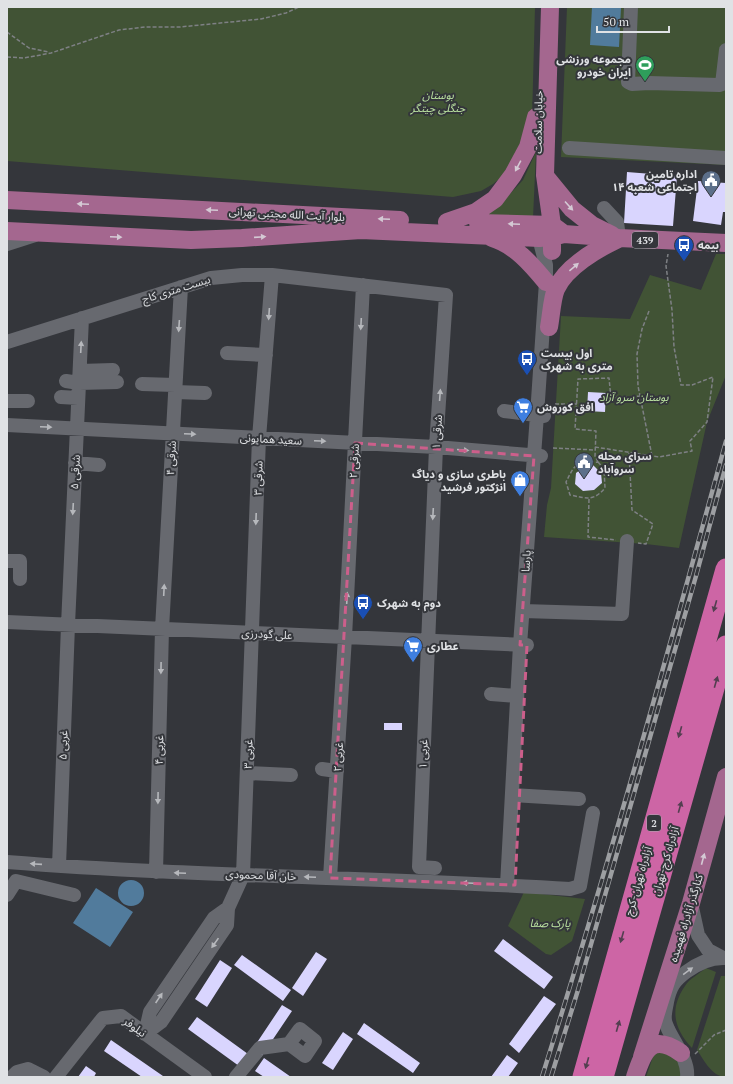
<svg xmlns="http://www.w3.org/2000/svg" width="733" height="1084" viewBox="0 0 733 1084" font-family="'PT Serif','Noto Sans Arabic',serif">
	<style>
		.green { fill: #415335 }
		.water { fill: #517b9c }
		.building { fill: #d9d5fe }
		.lines { fill: none; stroke-linecap: round; stroke-linejoin: round }
		.path { stroke: #7e8084; stroke-width: 1.5; stroke-dasharray: 4 2; stroke-linecap: butt }
		.minor { stroke: #67696f; stroke-width: 14 }
		.major { stroke: #a4678f; stroke-width: 18 }
		.highway { stroke: #cd65a5; stroke-width: 21 }
		.rail-casing { stroke: #9d9fa2; stroke-width: 4.5 }
		.rail { stroke: #34363b; stroke-width: 3; stroke-dasharray: 9; stroke-linecap: butt }
		.oneway { fill: #d4c9d4 }
		.oneway2 { fill: #b6b8bc }
		.oneway3 { fill: #533f50 }
		.marked { fill: none; stroke: #cc5f8b; stroke-width: 3; stroke-dasharray: 8 5; stroke-linejoin: round }
		.labels { text-anchor: middle; stroke-width: 4; stroke-linejoin: round; paint-order: stroke }
		.shield { fill: #34363b; stroke: #acaeb2; stroke-width: 1 }
		.shield-label { font-size: 10px; font-weight: bold; fill: #e0e2e5 }
		.poi-label { font-size: 11px; font-weight: bold; fill: #e0e2e5; stroke: #34363b; text-anchor: start }
		.park-label { font-size: 11px; font-style: italic; fill: #bce4a1; stroke: #34363b }
		.street-label { font-size: 11px; fill: #e0e2e5; stroke: #34363b }
	</style>
	<rect width="100%" height="100%" fill="#34363b"/>
	<!-- green -->
	<path class="green" d="M7 7H535L532 119 505 174 493 184 481 191 453 197 7 161Z
		M567 7H726V165L561 157Z
		M536 152 533 218 470 217 507 197 523 180Z
		M716 254H726V375L707 422 679 548 646 544 544 537 547 505 551 488 561 316 630 319 650 275 701 290Z
		M524 892 585 899 572 941 551 955 546 954 508 926Z
		M706 968 716 972 692 1048C674 1029 669 1009 685 986 689 979 699 974 706 968Z
		M721 976H726V1077C712 1077 704 1060 697 1050Z
		M664 1051 678 1057 682 1077H646L654 1054Z"/>
	<!-- water -->
	<path class="water" d="M592 7H621L619 47 590 45Z
		M118 893a13 13 0 1 1 26 0a13 13 0 1 1-26 0Z
		M96 888 133 912 110 947 73 923Z"/>
	<!-- building -->
	<path class="building" d="M627 172 677 176 673 226 624 223Z
		M698 181 726 183V212H723L721 225 693 221Z
		M588 392 606 393 605 412 587 411Z
		M593 465 601 473 602 483 594 490 583 491 575 484 576 473 584 467Z
		M384 723H402V730H384Z
		M503 939 553 977 544 989 494 951Z
		M316 952 327 959 303 996 292 988Z
		M242 955 291 990 283 1001 234 965Z
		M220 960 232 968 207 1007 195 999Z
		M544 996 556 1004 519 1053 509 1044Z
		M282 1005 292 1011 261 1057 252 1050Z
		M197 1017 248 1054 239 1066 188 1029Z
		M364 1023 420 1063 413 1073 357 1034Z
		M343 1032 353 1039 333 1070 322 1063Z
		M111 1040 163 1076 162 1077H142L104 1051Z
		M507 1055 518 1063 508 1077H491Z
		M264 1058 291 1077H264L255 1071Z
		M86 1066 96 1073 94 1077H78Z"/>
	<g class="lines">
		<!-- path -->
		<path class="path" d="M7 32 29 48 49 52
			M7 57 24 58 51 53 119 30 145 27H180L261 19 286 13 299 7
			M649 311 642 329 637 354 638 386 652 456
			M555 404H577
			M595 447 659 457 692 451 690 441 707 422 713 377 692 385H681L674 347 672 310 666 266 668 254
			M553 448 595 450
			M629 453 632 510 653 524 646 544 638 543
			M598 462 595 456 596 431 575 429 578 379 609 378 611 398 640 396
			M598 462 604 469 605 488C593 502 586 498 570 495L566 482C576 462 575 464 598 462Z
			M589 499 588 537 616 540
			M695 1054 714 1035 726 1030"/>
		<!-- minor -->
		<path class="minor" d="M631 7 628 82 632 84 649 83 719 85 722 84 726 50
			M569 148 726 158
			M604 208 617 222 619 238
			M7 244 35 235
			M7 342 211 278 242 275H272L446 295 436 447 419 867 435 868
			M227 353 266 355
			M80 371 113 370
			M66 381 79 383 117 382
			M142 384 175 385
			M175 392 205 393
			M61 397 78 398
			M7 401H28
			M504 411 544 416
			M7 425 436 447 541 456
			M75 463 99 465
			M7 561H20V579
			M523 611 622 614 627 541
			M7 622 527 645
			M491 694 517 696
			M322 769 337 771
			M247 773 291 775
			M512 795 579 799
			M7 862C194 877 383 877 570 889L580 886 593 813
			M59 866 68 625 82 318
			M156 872 162 629 181 287
			M330 878 345 637 363 285
			M507 885 520 645 537 415 546 282V265L539 238
			M7 895 16 881 74 895
			M691 903 698 935 708 950 723 958
			M145 1034 161 1022 227 925 228 908 243 875 259 438 272 275
			M145 1034 150 1012 214 918 228 908
			M12 1077 17 1072 28 1069 44 1077
			M56 1077 103 1018 121 1016 205 1077
			M236 1077 260 1048 289 1044 305 1056 315 1041 300 1029 289 1044
			M687 1077C689 1061 675 1044 668 1029 667 1026 665 1023 665 1020 664 1015 666 1008 667 1002 670 987 674 981 686 972 698 963 711 957 726 958"/>
		<!-- major -->
		<path class="major" d="M550 7 545 175 552 225V251
			M545 176 572 209 592 225 612 235
			M7 200 400 220
			M447 222 476 212 495 199 513 175 528 147 536 117
			M478 223 552 225 564 234
			M7 231 191 240 242 238 361 230 539 238 552 237 564 234 619 238 726 243
			M492 238C515 245 531 264 546 282
			M549 327C551 317 552 298 556 289 566 267 597 249 618 239
			M642 1057 691 903 726 777
			M635 1077C644 1049 652 1033 681 1053"/>
		<!-- highway -->
		<path class="highway" d="M583 1077 726 569
			M603 1077 726 646"/>
		<!-- rail casing -->
		<g class="rail-casing">
			<path id="rail" d="M542 1077C608 866 668 654 726 441
				M551 1077 578 990 696 576 726 465"/>
		</g>
		<!-- rail -->
		<use href="#rail" class="rail"/>
	</g>
	<!-- one-way arrows -->
	<defs><path id="oneway-solid" d="M-6-.8H1V-3.2L6.5 0L1 3.2V.8H-6Z"/></defs>
	<g class="oneway">
		<use href="#oneway-solid" transform="translate(518 166) rotate(118)"/>
		<use href="#oneway-solid" transform="translate(83 204) rotate(-177)"/>
		<use href="#oneway-solid" transform="translate(569 206) rotate(48)"/>
		<use href="#oneway-solid" transform="translate(212 210) rotate(-177)"/>
		<use href="#oneway-solid" transform="translate(384 219) rotate(-177)"/>
		<use href="#oneway-solid" transform="translate(514 224) rotate(-178)"/>
		<use href="#oneway-solid" transform="translate(116 237) rotate(2)"/>
		<use href="#oneway-solid" transform="translate(260 237) rotate(-4)"/>
		<use href="#oneway-solid" transform="translate(574 267) rotate(-40)"/>
		<use href="#oneway-solid" transform="translate(703 859) rotate(-75)"/>
	</g>
	<g class="oneway2">
		<use href="#oneway-solid" transform="translate(269 314) rotate(94)"/>
		<use href="#oneway-solid" transform="translate(361 324) rotate(93)"/>
		<use href="#oneway-solid" transform="translate(179 326) rotate(94)"/>
		<use href="#oneway-solid" transform="translate(81 347) rotate(-87)"/>
		<use href="#oneway-solid" transform="translate(440 395) rotate(-86)"/>
		<use href="#oneway-solid" transform="translate(46 427) rotate(3)"/>
		<use href="#oneway-solid" transform="translate(190 434) rotate(3)"/>
		<use href="#oneway-solid" transform="translate(320 441) rotate(3)"/>
		<use href="#oneway-solid" transform="translate(463 450) rotate(5)"/>
		<use href="#oneway-solid" transform="translate(73 509) rotate(93)"/>
		<use href="#oneway-solid" transform="translate(433 514) rotate(93)"/>
		<use href="#oneway-solid" transform="translate(256 519) rotate(92)"/>
		<use href="#oneway-solid" transform="translate(164 590) rotate(-87)"/>
		<use href="#oneway-solid" transform="translate(347 598) rotate(-87)"/>
		<use href="#oneway-solid" transform="translate(161 668) rotate(91)"/>
		<use href="#oneway-solid" transform="translate(158 798) rotate(91)"/>
		<use href="#oneway-solid" transform="translate(36 864) rotate(-176)"/>
		<use href="#oneway-solid" transform="translate(180 873) rotate(-178)"/>
		<use href="#oneway-solid" transform="translate(310 877) rotate(-178)"/>
		<use href="#oneway-solid" transform="translate(468 883) rotate(-178)"/>
		<use href="#oneway-solid" transform="translate(215 943) rotate(125)"/>
		<use href="#oneway-solid" transform="translate(688 971) rotate(-36)"/>
		<use href="#oneway-solid" transform="translate(159 998) rotate(-56)"/>
	</g>
	<g class="oneway3">
		<use href="#oneway-solid" transform="translate(715 606) rotate(106)"/>
		<use href="#oneway-solid" transform="translate(716 682) rotate(-74)"/>
		<use href="#oneway-solid" transform="translate(680 732) rotate(106)"/>
		<use href="#oneway-solid" transform="translate(680 807) rotate(-74)"/>
		<use href="#oneway-solid" transform="translate(622 937) rotate(106)"/>
		<use href="#oneway-solid" transform="translate(618 1026) rotate(-74)"/>
		<use href="#oneway-solid" transform="translate(587 1063) rotate(106)"/>
	</g>
	<!-- marked area -->
	<path class="marked" d="M355 443 534 456 520 645H527L515 885 330 878Z"/>
	<!-- icons -->
	<defs>
		<g id="stadium-pin" transform="scale(1)"><path d="M0 17L-7.5 6A9.5 9.5 0 1 1 7.5 6Z" fill="#2e9e5b" stroke="#34363b"/><path d="M0-5a6.5 5 0 1 0 0 10a6.5 5 0 1 0 0-10ZM-3.5-1.8h7v3.6h-7Z" fill="#fff"/></g>
		<g id="civic-pin" transform="scale(1)"><path d="M0 17L-7.5 6A9.5 9.5 0 1 1 7.5 6Z" fill="#5c6f8a" stroke="#34363b"/><path d="M-.6-6.5H3V-4.5H.6V-3L4-1V1h2V6H-6V1h2V-1L-.6-3ZM-1.2 2.5V6h2.4V2.5Z" fill="#fff"/></g>
		<g id="bus-pin" transform="scale(1)"><path d="M0 17L-7.5 6A9.5 9.5 0 1 1 7.5 6Z" fill="#1a4fb4" stroke="#34363b"/><path d="M-5-6H5V4H4V6H2V4H-2V6H-4V4H-5ZM-3.5-4V0h7V-4ZM-3.5 1.2v1.5H-2V1.2ZM2 1.2v1.5H3.5V1.2Z" fill="#fff"/></g>
		<g id="supermarket-pin" transform="scale(1)"><path d="M0 17L-7.5 6A9.5 9.5 0 1 1 7.5 6Z" fill="#3f7fe0" stroke="#34363b"/><path d="M-6-5.5h2.5l.6 2H6L4.5 2H-2.5L-4.4-4H-6ZM-1.5 3.2a1.3 1.3 0 1 0 .1 0ZM3 3.2a1.3 1.3 0 1 0 .1 0Z" fill="#fff"/></g>
		<g id="shop-pin" transform="scale(1)"><path d="M0 17L-7.5 6A9.5 9.5 0 1 1 7.5 6Z" fill="#3f7fe0" stroke="#34363b"/><path d="M-5-2.5h2.3a2.7 3.5 0 0 1 5.4 0H5L5.5 6h-11ZM-1.5-2.5h3a1.5 2.3 0 0 0-3 0Z" fill="#fff"/></g>
	</defs>
	<g fill-rule="evenodd">
		<use href="#stadium-pin" x="645" y="65"/>
		<use href="#civic-pin" x="711" y="180"/>
		<use href="#bus-pin" x="684" y="245"/>
		<use href="#bus-pin" x="527" y="359"/>
		<use href="#supermarket-pin" x="523" y="407"/>
		<use href="#civic-pin" x="584" y="462"/>
		<use href="#shop-pin" x="520" y="480"/>
		<use href="#bus-pin" x="363" y="603"/>
		<use href="#supermarket-pin" x="413" y="646"/>
	</g>
	<g class="labels">
		<!-- shield labels -->
		<g class="shield">
			<rect x="632" y="232" width="26" height="16" rx="3"/>
			<rect x="647" y="815" width="14" height="16" rx="3"/>
		</g>
		<g class="shield-label">
			<text x="645" y="244">439</text>
			<text x="654" y="827">2</text>
		</g>
		<!-- poi labels -->
		<g class="poi-label">
			<text x="631" y="63" text-anchor="end">مجموعه ورزشی<tspan x="631" dy="13">ایران خودرو</tspan></text>
			<text x="697" y="178" text-anchor="end">اداره تامین<tspan x="697" dy="13">اجتماعی شعبه ۱۴</tspan></text>
			<text x="698" y="249">بیمه</text>
			<text x="541" y="357">اول بیست<tspan x="541" dy="13">متری به شهرک</tspan></text>
			<text x="537" y="411">افق کوروش</text>
			<text x="598" y="460">سرای محله<tspan x="598" dy="13">سروآباد</tspan></text>
			<text x="506" y="478" text-anchor="end">باطری سازی و دیاگ<tspan x="506" dy="13">انژکتور فرشید</tspan></text>
			<text x="377" y="607">دوم به شهرک</text>
			<text x="427" y="650">عطاری</text>
		</g>
		<!-- park labels -->
		<g class="park-label">
			<text x="438" y="99">بوستان<tspan x="438" dy="13">جنگلی چیتگر</tspan></text>
			<text x="634" y="401">بوستان سرو آزاد</text>
			<text x="550" y="927">پارک صفا</text>
		</g>
		<!-- street labels -->
		<g class="street-label">
			<text transform="translate(538 122) rotate(-89)" y="4">خیابان سلامت</text>
			<text transform="translate(287 214) rotate(3)" y="4">بلوار آیت الله مجتبی تهرانی</text>
			<text transform="translate(176 289) rotate(-17)" y="4">بیست متری کاج</text>
			<text transform="translate(437 432) rotate(-86)" y="4">۱ شرقی</text>
			<text transform="translate(271 439) rotate(3)" y="4">سعید همایونی</text>
			<text transform="translate(171 458) rotate(-87)" y="4">۴ شرقی</text>
			<text transform="translate(354 461) rotate(-87)" y="4">۲ شرقی</text>
			<text transform="translate(75 472) rotate(-87)" y="4">۵ شرقی</text>
			<text transform="translate(258 478) rotate(-88)" y="4">۳ شرقی</text>
			<text transform="translate(526 561) rotate(-86)" y="4">پارسا</text>
			<text transform="translate(267 634) rotate(3)" y="4">علی گودرزی</text>
			<text transform="translate(63 745) rotate(-88)" y="4">۵ غربی</text>
			<text transform="translate(159 750) rotate(-89)" y="4">۴ غربی</text>
			<text transform="translate(248 754) rotate(-88)" y="4">۳ غربی</text>
			<text transform="translate(423 754) rotate(-88)" y="4">۱ غربی</text>
			<text transform="translate(338 757) rotate(-86)" y="4">۲ غربی</text>
			<text transform="translate(665 861) rotate(-74)" y="4">آزادراه کرج-تهران</text>
			<text transform="translate(261 875) rotate(2)" y="4">خان آقا محمودی</text>
			<text transform="translate(638 881) rotate(-74)" y="4">آزادراه تهران-کرج</text>
			<text transform="translate(686 918) rotate(-73)" y="4">کنارگذر آزادراه فهمیده</text>
			<text transform="translate(135 1027) rotate(36)" y="4">نیلوفر</text>
		</g>
	</g>
	<!-- border -->
	<rect width="733" height="1084" fill="none" stroke="#e0e2e5" stroke-width="16"/>
	<!-- scale -->
	<path d="M597 26v6h72v-6" fill="none" stroke="#e0e2e5" stroke-width="2"/>
	<text x="603" y="26" font-size="12" fill="#e0e2e5" stroke="#34363b" stroke-width="3" paint-order="stroke">50 m</text>
</svg>
